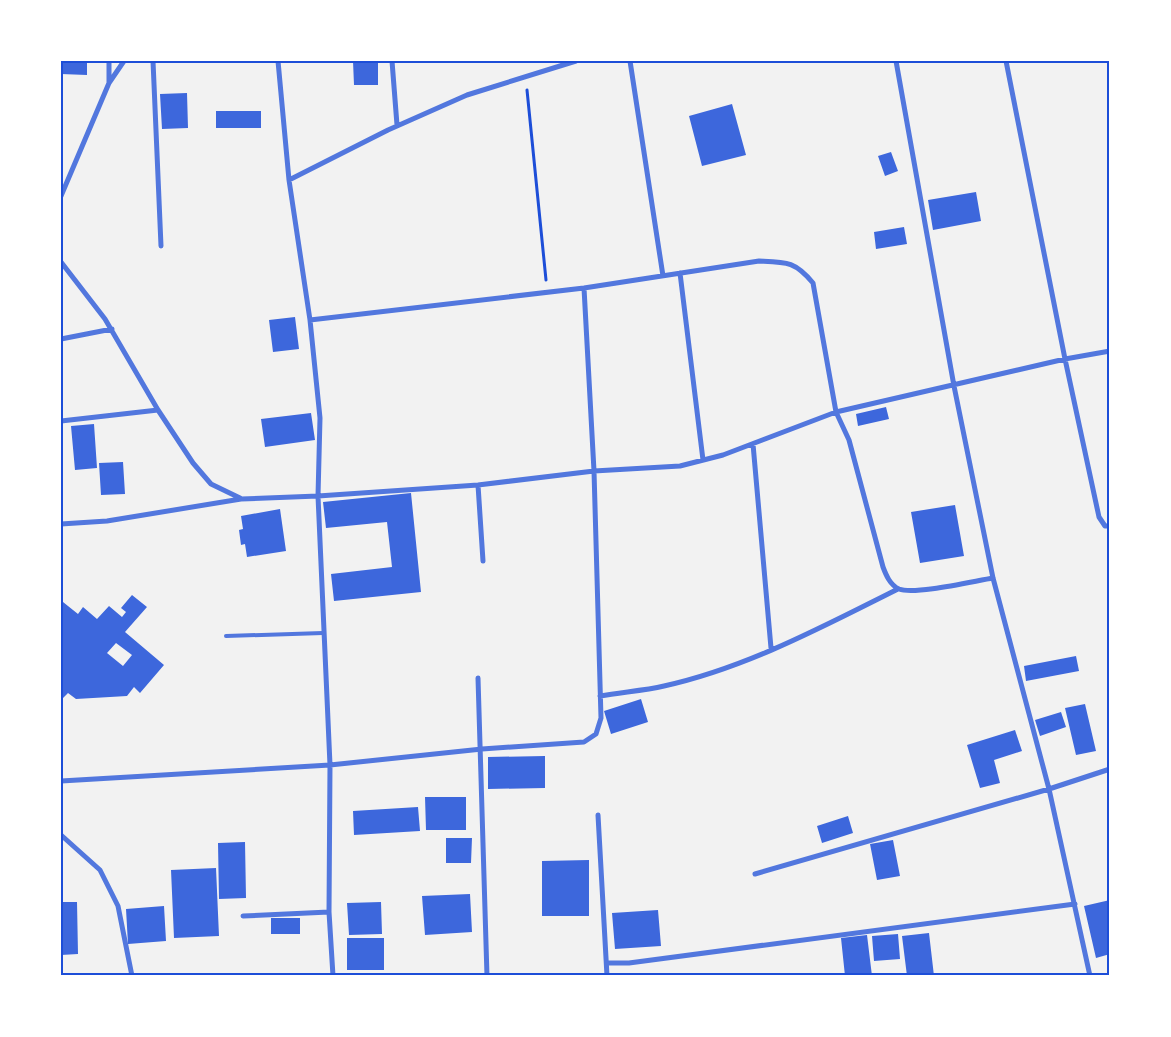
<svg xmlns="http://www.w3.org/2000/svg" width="1171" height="1037" viewBox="0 0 1171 1037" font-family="Signika,sans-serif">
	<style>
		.building { fill: #3d67dc; fill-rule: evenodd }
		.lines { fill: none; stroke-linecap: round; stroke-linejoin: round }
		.path { stroke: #1d4ed8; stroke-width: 3 }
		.service { stroke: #5277de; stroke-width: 4 }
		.minor { stroke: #5277de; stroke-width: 5 }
		.neatline { fill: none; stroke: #1d4ed8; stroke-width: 2 }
	</style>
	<rect width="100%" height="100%" fill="#f2f2f2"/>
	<!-- building -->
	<path class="building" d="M61 61H87V75L61 74Z
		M353 61H378V85H354Z
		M187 93 188 128 162 129 160 94Z
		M732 104 746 155 702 166 689 116Z
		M216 111H261V128H216Z
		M891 152 898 171 885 176 878 156Z
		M976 192 981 221 933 230 928 200Z
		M904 227 907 244 876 249 874 232Z
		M295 317 299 349 273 352 269 320Z
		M886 407 889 419 858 426 856 414Z
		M311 413 315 440 265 447 261 419Z
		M94 424 97 468 75 470 71 426Z
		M123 462 125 494 101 495 99 463Z
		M411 493 421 592 334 601 331 574 392 567 387 522 326 528 323 502Z
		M955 505 964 556 920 563 911 512Z
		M280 509 286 551 247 557 245 544 241 545 239 530 243 529 241 516Z
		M132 595 147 607 125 632 164 665 140 693 134 687 127 696 76 699 68 693 62 699 61 604 63 602 78 614 83 607 97 619 109 606 122 617 126 612 121 608ZM116 643 132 655 123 666 107 653Z
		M1076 656 1079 671 1026 681 1024 666Z
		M641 699 648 722 611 734 604 711Z
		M1085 704 1096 751 1076 755 1065 708Z
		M1061 712 1066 727 1040 736 1035 720Z
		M1015 730 1022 751 994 760 1000 783 980 788 967 745Z
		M545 756V788L488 789V757Z
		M425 797H466V830H426Z
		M418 807 420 831 354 835 353 811Z
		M848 816 853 833 822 843 817 826Z
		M446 838H472L471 863H446Z
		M893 840 900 876 877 880 870 844Z
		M245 842 246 898 219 899 218 843Z
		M589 860V916H542V861Z
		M216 868 219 936 174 938 171 870Z
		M470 894 472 932 425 935 422 896Z
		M1110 900V954L1096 958 1084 906Z
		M61 902H77L78 954 61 955Z
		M381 902 382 934 349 935 347 903Z
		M164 906 166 941 128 944 126 909Z
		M658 910 661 946 615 949 612 913Z
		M271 918H300V934H271Z
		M929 933 934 976H907L902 936Z
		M898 934 900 959 874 961 872 936Z
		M867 935 872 976H845L841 938Z
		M347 938H384V970H347Z"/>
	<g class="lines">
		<!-- path -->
		<path class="path" d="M527 90 546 280"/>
		<!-- service -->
		<path class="service" d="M226 636 323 633"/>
		<!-- minor -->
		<path class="minor" d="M109 61V82
			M153 61 161 246
			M278 61 289 180
			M392 61 397 125
			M630 61 663 276
			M896 61 954 386 993 578 1049 789 1090 976
			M1006 61 1065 359 1099 517 1105 526H1110
			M61 196 109 83 124 61
			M61 262 105 319 158 410 193 463 211 484 240 498
			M680 273 703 460
			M310 320 584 288 759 261C786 262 795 261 813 283L836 412 849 440 883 567C886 575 890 585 899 589 915 595 974 581 993 578
			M61 339 112 329
			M61 421 158 410
			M753 444 771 648
			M478 485 483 561
			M61 524 107 521 241 499 318 496 478 485 594 471 680 466 723 455 836 412 1065 359 1110 351
			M478 678 487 976
			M600 696C621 692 643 691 664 686 746 668 824 626 898 589
			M61 781 330 765 482 749 584 742 596 734 601 718 594 471 584 288
			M598 815 607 976
			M61 835 100 870 118 906 132 976
			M755 874 1049 789 1110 769
			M243 916 329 912
			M607 963H629L1075 904
			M333 976 329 912 330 765 318 496 320 418 310 320 289 180 388 130 467 95 576 61"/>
	</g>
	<!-- border -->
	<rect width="1171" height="1037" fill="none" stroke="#ffffff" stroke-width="125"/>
	<rect x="62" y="62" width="1046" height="912" class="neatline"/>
</svg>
